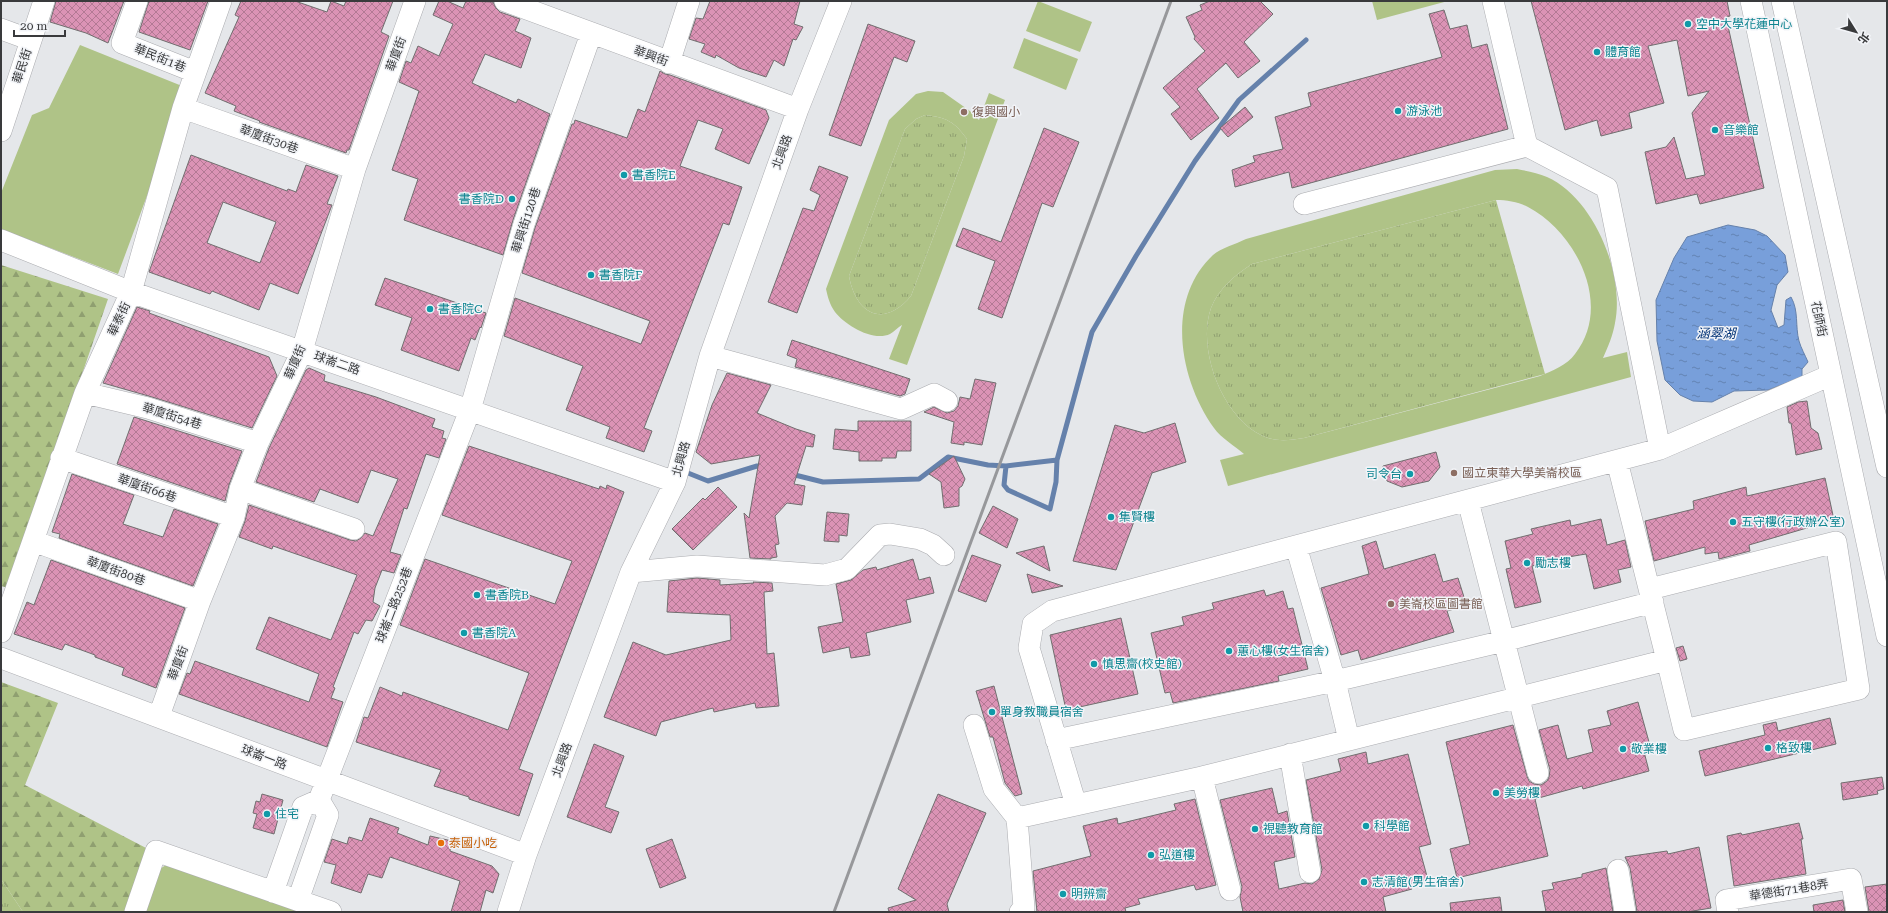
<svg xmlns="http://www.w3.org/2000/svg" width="1888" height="913" viewBox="0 0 1888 913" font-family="'Roboto Serif','Noto Sans TC',serif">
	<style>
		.grass { fill: url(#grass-tufts) }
		.forest { fill: url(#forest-firs) }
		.green { fill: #afc387; fill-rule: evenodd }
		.water { fill: url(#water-ripples); stroke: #6581ab }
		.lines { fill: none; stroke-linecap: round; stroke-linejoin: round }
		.stream { stroke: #6581ab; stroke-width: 5 }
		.building { fill: url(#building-cross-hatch); stroke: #716e6f; fill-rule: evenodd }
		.minor-casing { stroke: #abacb0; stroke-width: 22 }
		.minor { stroke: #fff; stroke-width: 21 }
		.rail { stroke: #97989b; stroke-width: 3 }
		.culture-dot { fill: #0f9aa8; stroke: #f2f4f8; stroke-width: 1.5 }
		.education-dot { fill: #8d6e63; stroke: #f2f4f8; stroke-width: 1.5 }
		.food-dot { fill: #e8710a; stroke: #f2f4f8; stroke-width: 1.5 }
		.labels { text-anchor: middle; stroke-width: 3; stroke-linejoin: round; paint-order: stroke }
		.culture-label { font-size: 12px; fill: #0d838f; stroke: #f2f4f8; text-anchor: start }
		.street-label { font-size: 12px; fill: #393a3c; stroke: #f2f4f8 }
		.education-label { font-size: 12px; fill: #785e54; stroke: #f2f4f8; text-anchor: start }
		.food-label { font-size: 12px; fill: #c56008; stroke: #f2f4f8; text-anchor: start }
		.water-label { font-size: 13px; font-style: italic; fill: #003276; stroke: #f2f4f8 }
	</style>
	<defs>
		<pattern id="grass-tufts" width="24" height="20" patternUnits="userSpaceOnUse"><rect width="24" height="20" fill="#afc387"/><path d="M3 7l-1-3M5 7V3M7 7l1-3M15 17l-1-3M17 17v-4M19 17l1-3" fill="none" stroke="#8f9f70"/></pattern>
		<pattern id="forest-firs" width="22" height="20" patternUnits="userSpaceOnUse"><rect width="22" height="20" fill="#afc387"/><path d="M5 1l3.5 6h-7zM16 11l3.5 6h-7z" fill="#8f9f70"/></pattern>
		<pattern id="water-ripples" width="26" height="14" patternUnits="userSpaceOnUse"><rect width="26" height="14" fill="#789fda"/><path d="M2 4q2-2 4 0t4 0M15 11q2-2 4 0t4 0" fill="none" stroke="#6383b2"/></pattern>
		<pattern id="building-cross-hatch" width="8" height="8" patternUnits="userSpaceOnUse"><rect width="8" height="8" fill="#db93b5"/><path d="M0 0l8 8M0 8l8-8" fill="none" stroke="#b37994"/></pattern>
	</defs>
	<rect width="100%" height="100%" fill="#e5e7ea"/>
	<!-- grass -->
	<path class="grass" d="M925 115C946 117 955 122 967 139L964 156 911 296C883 329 856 314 849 276L905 129 916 119Z
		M1496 200 1545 374 1304 438C1292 440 1280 442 1268 438 1224 423 1196 350 1211 308 1219 288 1235 275 1252 264Z
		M1 879 23 912H1Z"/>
	<!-- forest -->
	<path class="forest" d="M1 265 108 299 8 588 1 586Z
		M1 682 58 703 25 785 148 849 125 912H23L1 879Z"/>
	<!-- green -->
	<path class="green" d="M1038 1 1092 22 1080 52 1026 31Z
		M1372 1H1448L1377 20Z
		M1024 38 1078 59 1066 90 1013 68Z
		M80 45 187 88 118 274 1 229V193L32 115 49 108Z
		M928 91 943 92 970 111 979 120 989 93 1005 100 907 365 889 359 902 325C898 327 894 332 890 334 873 342 845 325 835 312 830 305 828 298 826 289L889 120 916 94ZM925 115C946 117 955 122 967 139L964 156 911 296C883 329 856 314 849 276L905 129 916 119Z
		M1517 169C1527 171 1538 173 1547 177 1594 198 1625 274 1615 323 1613 335 1608 347 1603 358L1627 352 1631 377 1228 486 1220 460 1244 454C1235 446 1221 438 1214 428 1179 379 1165 300 1213 255 1221 248 1236 244 1246 239L1495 170ZM1496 200C1507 200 1519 202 1528 207 1577 233 1613 306 1575 354 1567 365 1552 371 1540 376L1304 438C1292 440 1280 442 1268 438 1224 423 1196 350 1211 308 1219 288 1235 275 1252 264Z
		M171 862 309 912H142L158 870Z"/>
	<!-- water -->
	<path class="water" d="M1728 225 1755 230 1767 236 1785 255 1788 272 1777 285 1771 310 1778 328 1784 325 1786 300 1791 297C1799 311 1795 326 1799 341 1801 348 1805 355 1808 362L1802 369V377L1768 390 1734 391 1712 402 1693 401 1680 395 1665 380 1657 341 1656 300 1674 258 1687 237Z"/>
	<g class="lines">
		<!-- stream -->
		<path class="stream" d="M1006 466 1004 485 1008 490 1050 509 1056 482 1057 460
			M688 473 708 481 757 466 764 468
			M791 474 823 482 919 479 948 457 988 465 1006 466 1057 460 1092 332 1136 256 1195 161 1239 100 1306 40"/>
	</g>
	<!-- building -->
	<path class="building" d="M56 1H124L108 43 86 33 50 22Z
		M149 1H208L190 50 139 32Z
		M241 1H295L327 12 331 1 344 6 346 1H393L381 32 389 36 349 150H347L346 153 259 122 260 121 234 111 236 106 205 93 239 17 235 15Z
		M439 1H447L463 8 466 1 493 2 496 8 500 12 520 19 515 31 531 38 521 68 485 54 472 83 516 103 518 99 550 114 513 220 503 255 404 220 418 179 392 170 419 91 399 82 406 61 411 63 418 46 439 56 453 24 433 15Z
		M710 1H800L794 24 803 27 796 40 793 39 784 66 774 60 766 77 739 68 716 55 715 58 701 52 705 44 689 39 696 18 703 19Z
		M1210 1H1260L1273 14 1244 42 1260 61 1238 78 1226 63 1197 89 1219 118 1191 140 1171 114 1180 107 1163 88 1205 51 1194 39 1195 37 1186 17 1202 10 1200 5Z
		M1531 1H1727L1730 16 1726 17 1764 188 1700 204 1697 194 1656 204 1645 152 1666 147 1674 137 1686 179 1705 175 1692 113 1709 91 1688 96 1677 40 1648 46 1664 103 1629 113 1632 128 1601 136 1597 120 1565 130Z
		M1444 10 1450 29 1467 25 1472 48 1487 44 1508 129 1292 188 1289 172 1235 187 1232 170 1255 162 1253 156 1283 149 1275 117 1311 106 1308 93 1442 57 1429 14Z
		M868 24 915 41 907 62 894 57 861 146 829 135Z
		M660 71 665 74 670 75 766 110 769 118 749 164 715 149 723 129 698 120 680 166 742 187 729 225 723 223 644 428 652 431 644 452 606 438 610 427 566 410 583 366 504 336 515 298 641 344 650 321 522 273 535 228 572 124H574L575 120 627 138 638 109 645 112Z
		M1245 107 1253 117 1228 137 1220 128Z
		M1044 128 1079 142 1053 207 1042 203 1002 318 978 309 995 261 956 246 963 228 1001 242Z
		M191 155 287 191 288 189 296 192 306 165 338 176 327 204 332 205 298 294 270 283 259 310 212 291 210 294 149 272ZM223 202 276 222 260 263 207 243Z
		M819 166 848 177 797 313 768 302 803 208 814 211 820 195 810 190Z
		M385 278 486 313 481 328 480 327 475 340 471 338 459 371 401 350 412 318 375 305Z
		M137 307 150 311 149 313 269 357 277 376 252 428 152 397 103 383Z
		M792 340 910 379 905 394 900 396 795 367 797 359 787 355Z
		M309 368 325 375 324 381 376 397 435 419 432 427 444 431 442 438 446 439 439 458 426 454 407 509 404 508 390 552 401 555 394 573 382 570 375 588 373 602 380 606 372 621 366 620 358 634 354 632 333 687 335 688 331 698 343 702 327 747 179 694 187 673 190 674 195 661 309 702 319 674 256 649 269 617 331 640 357 575 273 546 272 549 239 537 245 521 249 505 350 540 356 541 361 538 365 533 373 536 398 479 371 470 358 503 320 489 314 502 256 482 269 448 306 370Z
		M727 373 771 385 757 413 796 429 815 435 813 447 806 446 794 484 805 486 802 505 787 503 775 516 779 544 775 545 777 557 771 558V559L750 558 744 513 749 518 760 455 711 464 696 452 712 405Z
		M975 379 996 383 982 445 964 442V445L951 443 954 422 924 412 934 407 947 413 954 411 958 406 960 397 970 399Z
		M1807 401 1811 428 1818 433 1822 449 1796 455 1791 423H1789L1787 407 1798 402Z
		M134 417 242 451 229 485 225 501 117 464Z
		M858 421H911V451H897L896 458H882V461H859V452L833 449 835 429 858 431Z
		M1175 423 1186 462 1152 473 1116 570 1073 561 1115 425 1144 433Z
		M469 446 599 489 600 486 606 489 607 485 624 492 519 769 533 774 519 816 469 799V797L434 786 441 770 356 742 364 717 368 718 380 687 402 696 403 692 508 730 529 673 400 625 425 559 555 604 572 561 442 515Z
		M1436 452 1440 467 1429 481 1402 487 1387 481 1383 466Z
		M954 456 965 479 962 486 959 488V506L944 508 941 482 929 474Z
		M72 474 134 495 123 524 163 537 174 509 218 524 193 586 59 538 60 534 52 532Z
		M1825 478 1834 520 1749 545 1750 551 1719 559 1718 552 1705 554V547L1654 561 1645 521 1694 509 1693 501 1746 487 1747 496Z
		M718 487 737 507 693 550 672 529 703 498 705 500Z
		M993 506 1018 519 1007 548 979 533Z
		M827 512 849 514 847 536 839 535V542L824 541Z
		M1601 519 1607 545 1625 540 1631 567 1618 570 1621 582 1594 589 1586 554 1568 557 1532 566 1541 602 1515 608 1506 569 1511 568 1505 541 1533 534 1531 529 1570 520 1571 526Z
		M1376 541 1384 569 1435 554 1443 582 1458 578 1464 597 1456 600 1458 608 1447 611 1454 632 1361 660 1358 650 1341 655 1321 588 1369 574 1362 546Z
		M1044 546 1050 571 1016 553Z
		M972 555 1001 565 986 602 958 591Z
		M913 559 919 580 930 577 934 593 906 600 911 622 866 633 870 655 851 658 849 647 823 653 818 627 843 622 836 584 851 580 863 570 876 567 877 570Z
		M51 560 185 608 156 688 122 675 124 668 95 657V655L65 644 62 650 14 634 27 602 34 605Z
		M1027 574 1063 586 1032 593Z
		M697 578 720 580V585L754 583 753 582 772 583 773 591 764 592 767 654 774 653 779 706 756 708 755 703 714 712 713 708 661 722 656 736 604 717 633 642 666 655 731 640 730 615 667 612 669 581Z
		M1264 590 1266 596 1283 591 1288 609 1293 608 1308 669 1278 676 1279 681 1173 703 1170 692 1165 693 1151 633 1184 625 1182 617 1214 609 1212 603Z
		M1121 618 1138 694 1066 710 1050 635Z
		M1683 646 1687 659 1680 661 1676 648Z
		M994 686 1022 794 1015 796 1005 783 993 737H990L976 691Z
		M1638 702 1649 742 1642 744 1649 771 1583 789 1582 786 1535 799 1548 856 1457 878 1450 849 1470 844 1446 742 1513 725 1527 776 1529 781 1534 784 1541 785 1547 781 1549 777 1550 770 1539 730 1558 725 1567 759 1593 752 1588 730 1611 725 1607 711Z
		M1830 718 1836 744 1705 776 1699 751 1765 735 1763 725 1776 722 1778 731Z
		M594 744 624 756 605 807 619 812 611 833 567 817Z
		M1366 752 1368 764 1408 754 1431 844 1419 847 1428 880 1410 884 1412 889 1383 897 1386 912H1243L1240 897 1242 887 1220 800 1272 788 1278 814 1287 811 1295 857 1274 862 1279 889 1305 883 1312 884 1319 879 1322 870 1306 780 1341 771 1338 759Z
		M1882 777 1884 789 1877 791 1878 794 1843 800 1841 783Z
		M262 794 283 800 274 834 253 828 257 814 253 813 256 801 260 802Z
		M938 794 986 813 947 904 949 912H889L888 908 916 900 898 889Z
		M1195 799 1216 885 1196 890 1194 885 1138 899 1140 904 1125 908 1126 912H1037L1033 871 1091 856 1083 826 1117 818 1118 824 1176 810 1174 804Z
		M370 818 399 828 397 833 428 845 430 836 452 841 450 851 492 866 499 874 493 893 486 890 480 912H451L460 881 390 857 382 878 368 874 361 893 331 883 336 865 324 862 332 839 347 844 349 837 362 841Z
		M1799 823 1803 839H1801L1806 874 1734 886 1727 836 1741 833 1742 835Z
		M672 839 686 878 660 888 646 849Z
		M1699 847 1711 908 1687 912H1637L1630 868 1625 857 1667 851 1668 854Z
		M1606 868 1613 912H1546L1542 891 1554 889 1552 883 1582 877V874Z
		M1887 884V912H1869L1865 887Z
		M1500 897 1502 912H1451L1450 903Z
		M1843 900 1845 912H1814L1813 905Z"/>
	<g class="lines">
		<!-- minor casing -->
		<g class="minor-casing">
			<path id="minor" d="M137 1 122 43 195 72
				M505 1 798 109
				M1751 1 1887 636
				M1782 1 1887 467
				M1 29 31 40
				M669 63 689 1
				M183 108 355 169
				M1 131 44 1
				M1527 146 1607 188 1660 449 1052 611 1033 624 1029 648 1076 805 1202 777 1667 660 1617 461
				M1304 204 1527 146 1493 1
				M1 240 131 292 675 482
				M710 356 901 409 934 394 947 401
				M85 393 148 408 258 443
				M1660 449 1831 375
				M61 458 234 517
				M240 489 354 529
				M1468 501 1538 773
				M33 541 200 601
				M1296 546 1335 681 1349 740
				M631 572 697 566 825 575 847 569 880 535 890 534 920 539 933 545 944 555
				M1650 589 1836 542 1859 689 1684 730 1667 660
				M1 632 85 393 131 292 183 108 221 1
				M1 658 526 855
				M159 716 200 601 234 517 240 489 258 443 302 351 355 169 415 1
				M974 725 994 789 1017 818 1024 908 1020 912
				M1056 740 1335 681 1504 641 1653 602
				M1290 754 1310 872
				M1202 777 1230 890
				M319 800 470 410 524 224 591 34
				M1017 818 1076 805
				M1618 870 1625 912
				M273 892 303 807 319 800 328 815 298 900
				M135 912 156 851 331 912
				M508 912 526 855 631 572 675 482 710 356 798 109 841 1
				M1728 912 1726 900 1851 879 1857 912"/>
		</g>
		<!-- minor -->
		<use href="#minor" class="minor"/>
		<!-- rail -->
		<path class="rail" d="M834 912 1171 1"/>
	</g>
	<!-- markers -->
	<g class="culture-dot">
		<circle cx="1688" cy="24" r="4"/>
		<circle cx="1597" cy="52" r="4"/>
		<circle cx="1398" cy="111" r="4"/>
		<circle cx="1715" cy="130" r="4"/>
		<circle cx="624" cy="175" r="4"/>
		<circle cx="512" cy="199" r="4"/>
		<circle cx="591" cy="275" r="4"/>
		<circle cx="430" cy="309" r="4"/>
		<circle cx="1410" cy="474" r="4"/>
		<circle cx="1111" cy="517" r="4"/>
		<circle cx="1733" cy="522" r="4"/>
		<circle cx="1527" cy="563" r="4"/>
		<circle cx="477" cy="595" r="4"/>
		<circle cx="464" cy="633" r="4"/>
		<circle cx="1229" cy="651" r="4"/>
		<circle cx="1094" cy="664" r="4"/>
		<circle cx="992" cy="712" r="4"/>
		<circle cx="1768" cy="748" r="4"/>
		<circle cx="1623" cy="749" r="4"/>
		<circle cx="1496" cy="793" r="4"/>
		<circle cx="267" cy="814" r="4"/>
		<circle cx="1366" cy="826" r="4"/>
		<circle cx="1255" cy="829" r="4"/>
		<circle cx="1151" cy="855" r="4"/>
		<circle cx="1364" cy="882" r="4"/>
		<circle cx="1063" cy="894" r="4"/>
	</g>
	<g class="education-dot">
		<circle cx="964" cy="112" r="4"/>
		<circle cx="1454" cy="473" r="4"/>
		<circle cx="1391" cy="604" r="4"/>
	</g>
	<circle class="food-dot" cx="441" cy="843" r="4"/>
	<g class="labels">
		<!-- culture labels -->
		<g class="culture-label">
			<text x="1696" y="28">空中大學花蓮中心</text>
			<text x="1605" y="56">體育館</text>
			<text x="1406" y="115">游泳池</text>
			<text x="1723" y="134">音樂館</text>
			<text x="632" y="179">書香院E</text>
			<text x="504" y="203" text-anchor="end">書香院D</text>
			<text x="599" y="279">書香院F</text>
			<text x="438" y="313">書香院C</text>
			<text x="1402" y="478" text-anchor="end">司令台</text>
			<text x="1119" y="521">集賢樓</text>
			<text x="1741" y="526">五守樓(行政辦公室)</text>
			<text x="1535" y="567">勵志樓</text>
			<text x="485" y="599">書香院B</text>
			<text x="472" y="637">書香院A</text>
			<text x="1237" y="655">蕙心樓(女生宿舍)</text>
			<text x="1102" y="668">慎思齋(校史館)</text>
			<text x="1000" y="716">單身教職員宿舍</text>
			<text x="1776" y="752">格致樓</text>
			<text x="1631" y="753">敬業樓</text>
			<text x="1504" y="797">美勞樓</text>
			<text x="275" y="818">住宅</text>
			<text x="1374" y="830">科學館</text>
			<text x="1263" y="833">視聽教育館</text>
			<text x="1159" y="859">弘道樓</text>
			<text x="1372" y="886">志清館(男生宿舍)</text>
			<text x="1071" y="898">明辨齋</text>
		</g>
		<!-- street labels -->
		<g class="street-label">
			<text transform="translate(396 54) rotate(-70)" y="4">華廈街</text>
			<text transform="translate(651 56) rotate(20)" y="4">華興街</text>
			<text transform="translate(160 58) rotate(22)" y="4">華民街1巷</text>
			<text transform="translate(22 66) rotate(-72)" y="4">華民街</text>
			<text transform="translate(269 139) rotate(20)" y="4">華廈街30巷</text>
			<text transform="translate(782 152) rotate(-70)" y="4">北興路</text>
			<text transform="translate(526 220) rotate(-72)" y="4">華興街120巷</text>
			<text transform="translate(119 319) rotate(-65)" y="4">華泰街</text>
			<text transform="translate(1819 319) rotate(78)" y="4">花師街</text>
			<text transform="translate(295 362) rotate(-67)" y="4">華廈街</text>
			<text transform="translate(337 363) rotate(19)" y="4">球崙二路</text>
			<text transform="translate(172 416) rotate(17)" y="4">華廈街54巷</text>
			<text transform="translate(681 459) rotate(-74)" y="4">北興路</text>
			<text transform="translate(147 488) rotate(19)" y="4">華廈街66巷</text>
			<text transform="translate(116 571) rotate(20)" y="4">華廈街80巷</text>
			<text transform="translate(394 605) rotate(-69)" y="4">球崙二路252巷</text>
			<text transform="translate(178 663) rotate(-70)" y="4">華廈街</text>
			<text transform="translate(264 757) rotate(21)" y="4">球崙一路</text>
			<text transform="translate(562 760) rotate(-70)" y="4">北興路</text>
			<text transform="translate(1789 890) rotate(-9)" y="4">華德街71巷8弄</text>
		</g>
		<!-- education labels -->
		<g class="education-label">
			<text x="972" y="116">復興國小</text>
			<text x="1462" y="477">國立東華大學美崙校區</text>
			<text x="1399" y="608">美崙校區圖書館</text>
		</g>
		<!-- food labels -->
		<g class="food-label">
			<text x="449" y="847">泰國小吃</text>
		</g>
		<!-- water labels -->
		<g class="water-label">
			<text x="1716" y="338">涵翠湖</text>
		</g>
	</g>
	<!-- border -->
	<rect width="1888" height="913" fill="none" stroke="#393a3c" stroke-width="4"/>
	<!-- north arrow -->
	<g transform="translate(1856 32) rotate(127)" stroke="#f2f4f8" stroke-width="3" paint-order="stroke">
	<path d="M0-3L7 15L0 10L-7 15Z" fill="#393a3c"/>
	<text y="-6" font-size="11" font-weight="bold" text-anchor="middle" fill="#393a3c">北</text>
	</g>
	<!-- scale -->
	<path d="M14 30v6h51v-6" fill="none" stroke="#393a3c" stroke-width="2"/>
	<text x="20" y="30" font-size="12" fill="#393a3c" stroke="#f2f4f8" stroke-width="3" paint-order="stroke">20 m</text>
</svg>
